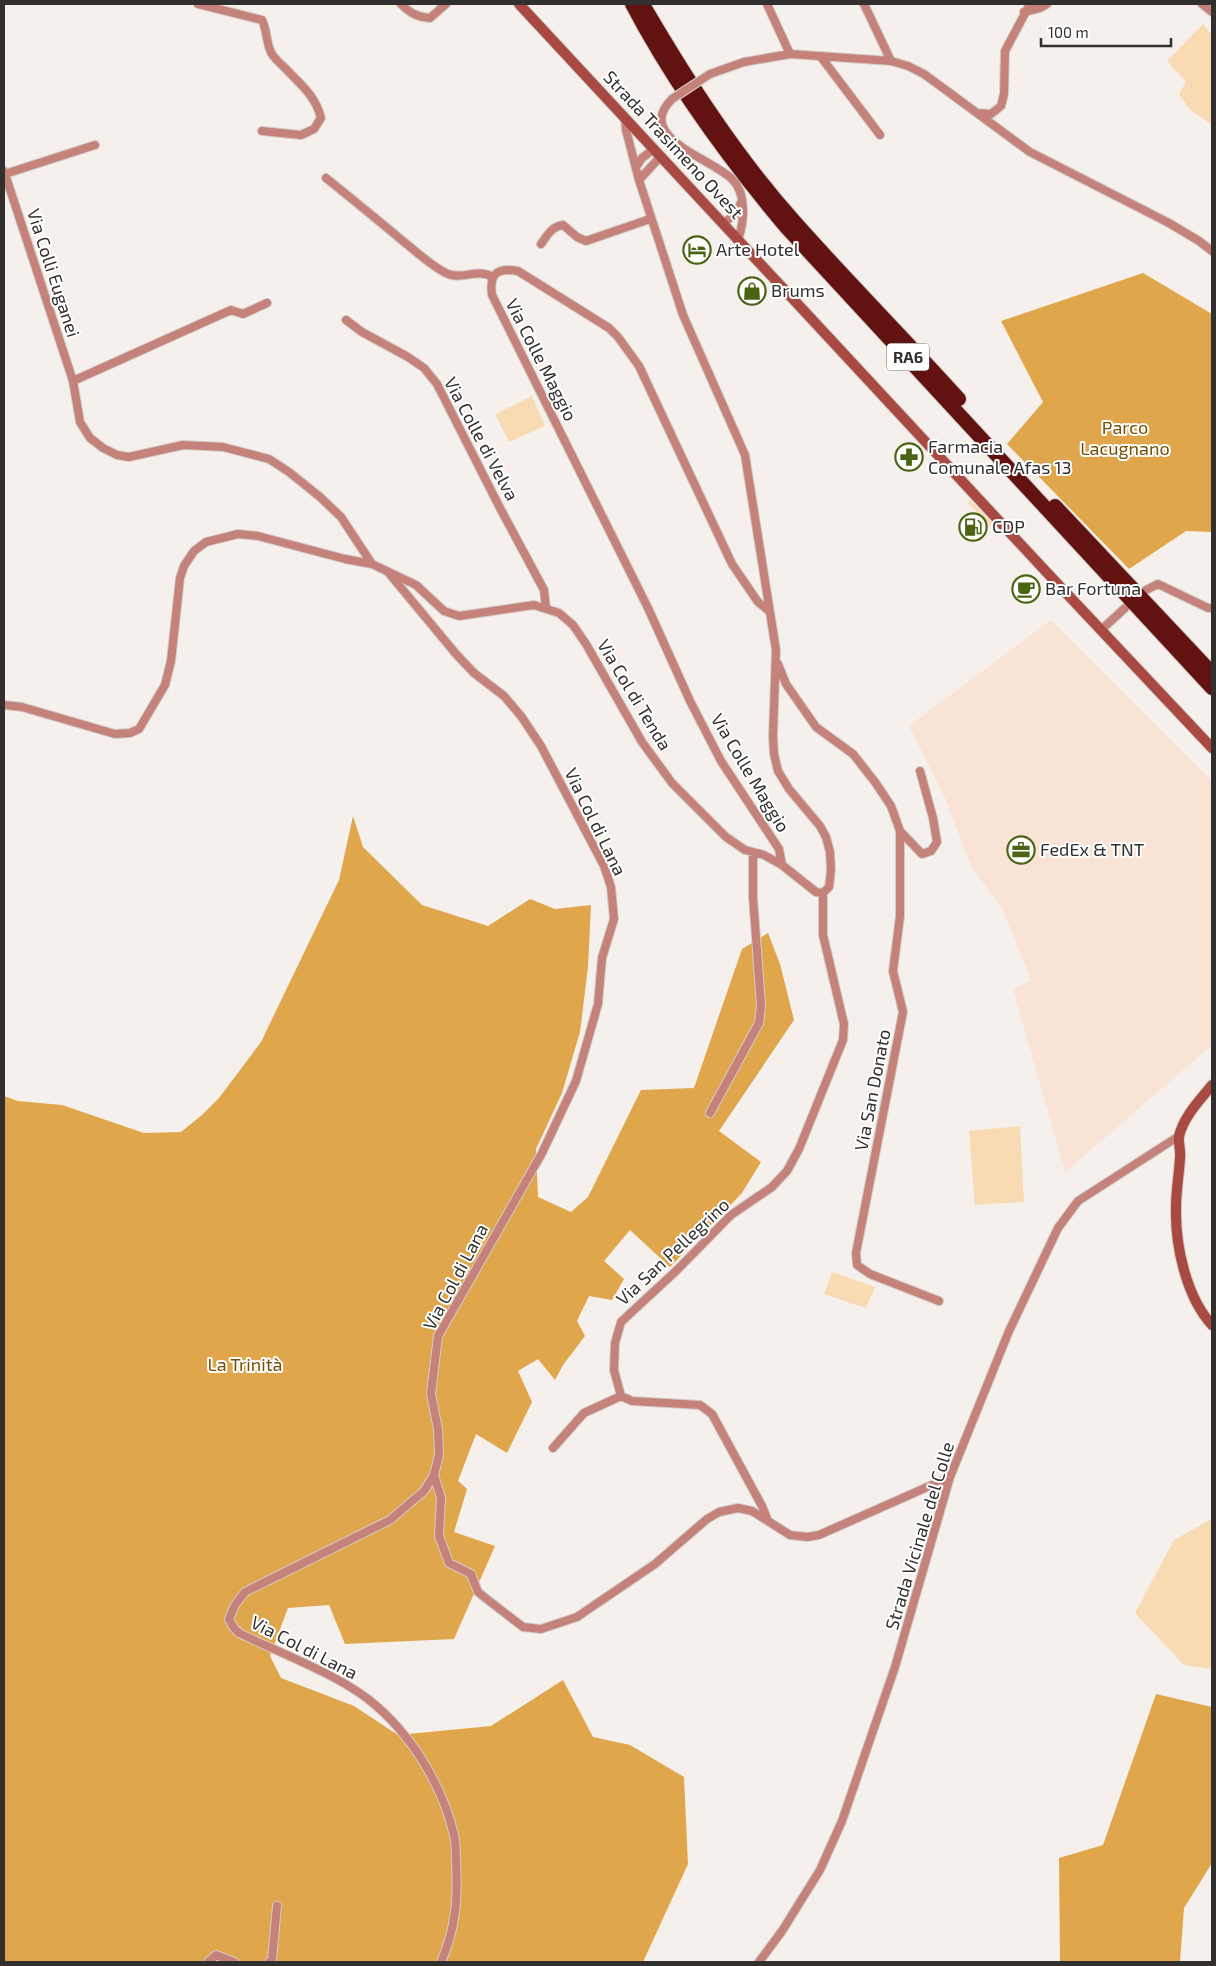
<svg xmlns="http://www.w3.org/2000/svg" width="1216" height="1966" viewBox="0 0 1216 1966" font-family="'Exo 2',sans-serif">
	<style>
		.industrial { fill: #f8e3d5 }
		.green { fill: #f8dbb2 }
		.forest { fill: #e0a64b }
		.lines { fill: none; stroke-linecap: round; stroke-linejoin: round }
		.street-casing { stroke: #d2cdc9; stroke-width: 10 }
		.secondary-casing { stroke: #d2cdc9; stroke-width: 12 }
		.highway-casing { stroke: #d2cdc9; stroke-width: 16 }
		.street { stroke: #c5827a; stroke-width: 8 }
		.secondary { stroke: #a84942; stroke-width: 10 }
		.highway { stroke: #611211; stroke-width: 14 }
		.street-bridge-casing { stroke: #d2cdc9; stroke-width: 10; stroke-linecap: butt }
		.street-bridge { stroke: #c5827a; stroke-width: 8 }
		.labels { text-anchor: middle; stroke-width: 4; stroke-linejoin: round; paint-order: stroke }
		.shield { fill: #fff; stroke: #6f6e6d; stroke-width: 1 }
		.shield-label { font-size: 16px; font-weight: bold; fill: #31302e }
		.street-label { font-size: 18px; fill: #31302e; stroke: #fff }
		.poi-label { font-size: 18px; fill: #31302e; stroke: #fff; text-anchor: start }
		.park-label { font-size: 18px; fill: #754f06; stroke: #fff }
	</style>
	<rect width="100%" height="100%" fill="#f5f0eb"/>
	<!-- industrial -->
	<path class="industrial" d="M1051 620 1212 781V1045L1065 1172 1013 989 1031 980 1001 906 972 868 945 798 909 726Z"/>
	<!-- green -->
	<path class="green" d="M1203 24 1212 35V125L1190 110 1179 94 1186 82 1167 61Z
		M532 396 545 426 509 442 495 414Z
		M970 500 997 528 994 530 968 503Z
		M1020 1126 1024 1202 975 1205 969 1131Z
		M832 1272 875 1287 866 1308 824 1294Z
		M1212 1519V1669L1184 1665 1135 1613 1174 1540Z"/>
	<!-- forest -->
	<path class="forest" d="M1143 273 1212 314V532L1186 531 1129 569 1007 444 1043 402 1001 321Z
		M353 816 363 847 422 905 488 926 530 899 555 909 591 905 588 967 580 1032 562 1093 536 1149 538 1197 571 1212 588 1197 641 1090 694 1088 742 949 768 933 780 964 794 1020 719 1131 761 1162 742 1193 670 1267 630 1230 604 1261 624 1279 612 1300 589 1296 577 1321 585 1336 563 1365 555 1380 538 1359 518 1371 532 1402 507 1453 476 1434 458 1481 467 1489 454 1532 495 1546 454 1639 345 1644 329 1605 288 1608 270 1656 281 1678 354 1706 398 1735 491 1726 563 1680 593 1737 630 1745 684 1777 688 1864 643 1962H4V1096L18 1101 62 1105 144 1133 181 1132 202 1115 219 1098 261 1042 339 880Z
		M1156 1694 1212 1707V1863L1184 1908 1180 1962H1060L1059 1858 1103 1845Z"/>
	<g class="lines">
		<!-- street casing -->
		<g class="street-casing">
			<path id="street" d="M198 4 262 20C267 30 266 40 270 50 272 57 280 63 285 68 301 85 315 95 321 118L314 129 301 135 262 131
				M401 4C410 13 417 17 430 18L446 4
				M767 4 790 54
				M864 4 891 61
				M1202 4 1212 12
				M1024 12 1040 8 1047 4
				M821 57 880 135
				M710 74 744 62 790 54 891 61 908 66 924 74 1030 152 1169 223 1199 241 1212 251
				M672 99C633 138 714 159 733 180 747 195 744 222 738 240
				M977 113 991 114 1001 106 1004 94 1005 51 1030 4
				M636 167 642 158 654 149
				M4 171 73 381 80 422 90 438 103 448 117 455 129 457 183 445 223 447 269 459 289 472 320 497 341 517 372 564
				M5 174 95 145
				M326 178C352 199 378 220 404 242 417 252 432 267 448 274 463 280 476 268 493 277
				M639 180 661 156
				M724 223 735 214 742 201
				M541 244C547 236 552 226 563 225L577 237 586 241 650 219
				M346 320 362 332 408 357 424 368 437 384 500 508 544 590 546 608
				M73 381 231 310 243 314 267 303
				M388 572 456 654 474 673 504 696 521 716 541 746 604 866 611 887 614 919 602 958 598 1004 576 1081 542 1153 438 1336 431 1394 438 1429 439 1455 434 1475 424 1491 390 1520 245 1592 235 1605 229 1619 234 1628 239 1633C280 1653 332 1672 368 1699 410 1732 442 1784 454 1835 456 1844 456 1853 456 1862 458 1898 456 1928 441 1962
				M1146 590 1158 584 1208 608H1212
				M769 611 758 602 732 564 639 366 618 337 609 328 518 271C497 267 489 274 492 295L648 608 690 701 721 761 779 849 782 865
				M1101 630 1125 608
				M778 664 786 684 816 727 853 754 875 782 891 806 900 831V916L893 971 903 1012 856 1253 857 1265 870 1274 939 1301
				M4 705 22 707 115 734 130 733 139 729 165 685 171 661 180 578 184 566 194 551 206 542 238 534 258 536 345 559 372 564 416 585 444 611 459 616 534 605 559 613 573 625 586 644 642 742 672 783 726 837 745 850 764 855 782 865 816 892 823 893 829 887 831 870 830 852 826 837 820 826 789 789 778 771 774 754 773 736 776 650 745 455 683 315 639 180 626 130 625 118
				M900 831 922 854 931 851 937 842 933 818 920 771
				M710 1113 759 1023 761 1005 753 897V852
				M553 1448 584 1413 621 1396
				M434 1475 441 1498 439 1536 449 1563 471 1574 478 1592 488 1600 523 1627 541 1629 577 1617 655 1564 707 1519 719 1512 738 1508 752 1511 790 1535 807 1537 819 1535 950 1477
				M768 1521 762 1506 712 1414 700 1405 632 1401 621 1396 614 1370 615 1343 621 1322 677 1270 731 1215 772 1187 787 1171 799 1149 843 1040 844 1024 823 935V893
				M208 1962 216 1955 234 1962
				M269 1962 272 1960 277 1906
				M759 1962 782 1931 820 1870 842 1821 895 1667 950 1477 1009 1331 1058 1228 1078 1201 1179 1136"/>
		</g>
		<!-- secondary casing -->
		<g class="secondary-casing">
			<path id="secondary" d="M519 4 1052 578 1212 748
				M1212 1085C1200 1100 1184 1116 1179 1136 1178 1142 1181 1151 1180 1158 1179 1175 1176 1191 1176 1207 1175 1245 1186 1297 1212 1325"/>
		</g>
		<!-- highway casing -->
		<g class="highway-casing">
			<path id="highway" d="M632 4C674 84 728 158 786 227L1212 688
				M645 8C689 83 736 156 794 221 848 282 905 339 959 399
				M1055 506 1212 673"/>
		</g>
		<!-- street -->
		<use href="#street" class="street"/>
		<!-- secondary -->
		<use href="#secondary" class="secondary"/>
		<!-- highway -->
		<use href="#highway" class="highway"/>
		<!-- street-bridge casing -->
		<g class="street-bridge-casing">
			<path id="street-bridge" d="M672 99 710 74"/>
		</g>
		<!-- street-bridge -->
		<use href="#street-bridge" class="street-bridge"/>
	</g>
	<!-- icons -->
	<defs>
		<g id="hotel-ring" transform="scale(1.4375)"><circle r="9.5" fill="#fff" stroke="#4a6414" stroke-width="1.5"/><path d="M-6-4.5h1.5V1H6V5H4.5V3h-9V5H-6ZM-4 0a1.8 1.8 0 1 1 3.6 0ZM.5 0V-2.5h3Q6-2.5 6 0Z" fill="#4a6414"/></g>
		<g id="shop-ring" transform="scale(1.4375)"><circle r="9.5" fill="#fff" stroke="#4a6414" stroke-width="1.5"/><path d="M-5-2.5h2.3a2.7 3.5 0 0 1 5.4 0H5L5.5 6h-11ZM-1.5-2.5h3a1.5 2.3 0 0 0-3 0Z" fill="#4a6414"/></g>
		<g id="pharmacy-ring" transform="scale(1.4375)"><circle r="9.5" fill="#fff" stroke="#4a6414" stroke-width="1.5"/><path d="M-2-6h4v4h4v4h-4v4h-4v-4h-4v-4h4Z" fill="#4a6414"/></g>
		<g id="fuel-ring" transform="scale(1.4375)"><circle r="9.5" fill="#fff" stroke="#4a6414" stroke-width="1.5"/><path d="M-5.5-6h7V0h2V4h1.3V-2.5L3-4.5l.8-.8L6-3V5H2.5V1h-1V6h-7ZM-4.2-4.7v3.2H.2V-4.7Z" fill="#4a6414"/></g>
		<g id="cafe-ring" transform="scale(1.4375)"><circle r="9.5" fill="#fff" stroke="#4a6414" stroke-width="1.5"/><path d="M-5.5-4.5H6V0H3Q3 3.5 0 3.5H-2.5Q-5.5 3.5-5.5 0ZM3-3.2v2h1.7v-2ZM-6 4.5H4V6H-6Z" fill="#4a6414"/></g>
		<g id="office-ring" transform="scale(1.4375)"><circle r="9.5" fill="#fff" stroke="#4a6414" stroke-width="1.5"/><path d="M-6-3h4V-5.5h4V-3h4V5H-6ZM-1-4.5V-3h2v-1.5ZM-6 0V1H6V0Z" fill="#4a6414"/></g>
	</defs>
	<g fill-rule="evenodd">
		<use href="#hotel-ring" x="697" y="250"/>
		<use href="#shop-ring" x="752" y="291"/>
		<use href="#pharmacy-ring" x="909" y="457"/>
		<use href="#fuel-ring" x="973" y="527"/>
		<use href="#cafe-ring" x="1026" y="589"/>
		<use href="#office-ring" x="1021" y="850"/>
	</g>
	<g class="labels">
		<!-- shield labels -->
		<rect class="shield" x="887" y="343.5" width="42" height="27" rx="4"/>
		<g class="shield-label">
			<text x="908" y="363">RA6</text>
		</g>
		<!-- street labels -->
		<g class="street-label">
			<text transform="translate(673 145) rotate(47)" y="6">Strada Trasimeno Ovest</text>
			<text transform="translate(53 273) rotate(72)" y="6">Via Colli Euganei</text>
			<text transform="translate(541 360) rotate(63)" y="6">Via Colle Maggio</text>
			<text transform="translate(481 439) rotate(62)" y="6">Via Colle di Velva</text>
			<text transform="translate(634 695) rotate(59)" y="6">Via Col di Tenda</text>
			<text transform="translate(750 773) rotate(59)" y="6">Via Colle Maggio</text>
			<text transform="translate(595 822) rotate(64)" y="6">Via Col di Lana</text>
			<text transform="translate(873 1090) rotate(-79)" y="6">Via San Donato</text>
			<text transform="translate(673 1252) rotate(-43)" y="6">Via San Pellegrino</text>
			<text transform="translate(456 1277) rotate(-62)" y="6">Via Col di Lana</text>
			<text transform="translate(920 1536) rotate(-73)" y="6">Strada Vicinale del Colle</text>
			<text transform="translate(304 1648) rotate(27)" y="6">Via Col di Lana</text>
		</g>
		<!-- poi labels -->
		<g class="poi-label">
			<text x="716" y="256">Arte Hotel</text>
			<text x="771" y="297">Brums</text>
			<text x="928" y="453">Farmacia<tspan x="928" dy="21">Comunale Afas 13</tspan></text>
			<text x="992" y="533">CDP</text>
			<text x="1045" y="595">Bar Fortuna</text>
			<text x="1040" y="856">FedEx &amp; TNT</text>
		</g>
		<!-- park labels -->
		<g class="park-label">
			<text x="1125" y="434">Parco<tspan x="1125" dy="21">Lacugnano</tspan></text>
			<text x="245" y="1371">La Trinità</text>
		</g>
	</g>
	<!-- border -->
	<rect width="1216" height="1966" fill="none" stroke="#31302e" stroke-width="10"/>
	<!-- scale -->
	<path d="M1041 38v8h130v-8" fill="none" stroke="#31302e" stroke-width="2.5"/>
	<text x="1048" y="38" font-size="15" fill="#31302e" stroke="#ffffff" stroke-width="4" paint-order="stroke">100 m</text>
</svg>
